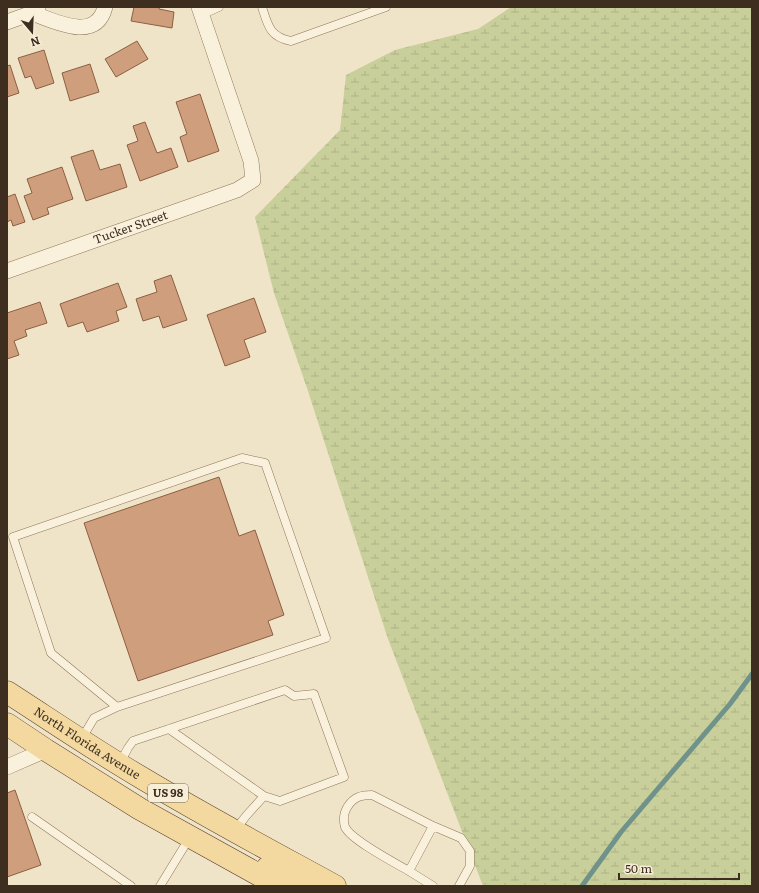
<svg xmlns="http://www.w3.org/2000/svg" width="759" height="893" viewBox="0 0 759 893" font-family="Literata,serif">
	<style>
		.wetland { fill: url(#wetland-marsh) }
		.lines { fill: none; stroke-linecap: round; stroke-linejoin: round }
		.stream { stroke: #6f938a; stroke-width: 5 }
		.building { fill: #cf9f7d; stroke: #8d5f41 }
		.service-casing { stroke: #8d765c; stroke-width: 9 }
		.minor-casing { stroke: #8d765c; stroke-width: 16 }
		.primary-casing { stroke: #5b4430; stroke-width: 23 }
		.service { stroke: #faf1dc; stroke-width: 8 }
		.minor { stroke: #faf1dc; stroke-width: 15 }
		.primary { stroke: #f3d9a0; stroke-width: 22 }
		.labels { text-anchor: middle; stroke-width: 3; stroke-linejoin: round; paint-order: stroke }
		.shield { fill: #f7eed8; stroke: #756857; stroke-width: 1 }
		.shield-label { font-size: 11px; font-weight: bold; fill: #3d2e20 }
		.street-label { font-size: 12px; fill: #3d2e20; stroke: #f7eed8 }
	</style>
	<defs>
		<pattern id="wetland-marsh" width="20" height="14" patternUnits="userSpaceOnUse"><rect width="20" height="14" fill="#c9cf9b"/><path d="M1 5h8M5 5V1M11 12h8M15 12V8" fill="none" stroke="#aeb285"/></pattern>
	</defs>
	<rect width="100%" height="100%" fill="#f0e4c8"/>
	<!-- wetland -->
	<path class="wetland" d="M511 7H752V886H483L388 639 307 388 274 293 255 217 340 130 346 75 395 50 478 29Z"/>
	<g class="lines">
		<!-- stream -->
		<path class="stream" d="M582 886 621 832 730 704 752 674"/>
	</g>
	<!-- building -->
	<path class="building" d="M134 7H159V9L174 12 172 28 131 21Z
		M137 41 148 59 116 77 105 59Z
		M44 50 54 83 36 89 31 76 25 78 18 58Z
		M90 64 99 92 70 101 62 73Z
		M10 65 19 93 7 97V66Z
		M200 94 219 151 188 162 180 137 187 134 176 102Z
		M145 122 157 153 171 148 178 167 140 181 127 145 138 141 133 126Z
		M93 150 100 170 120 164 127 187 86 201 71 157Z
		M62 167 73 199 47 208 49 214 33 220 24 196 32 193 27 179Z
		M15 194 25 222 13 226 11 220 7 222V197Z
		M171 275 187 320 163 328 159 316 143 321 136 299 157 292 154 281Z
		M118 283 127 307 116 311 119 321 87 332 83 322 68 327 60 304Z
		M254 298 266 332 244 340 250 357 225 366 207 315Z
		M40 302 47 323 25 330 27 336 14 341 19 355 7 359V313Z
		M219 477 239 536 255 530 284 615 268 621 273 635 138 681 84 523Z
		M15 790 41 865 7 877V793Z"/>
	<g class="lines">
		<!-- service casing -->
		<g class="service-casing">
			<path id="service" d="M262 7C268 26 270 37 291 41L386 7
				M201 15 219 7
				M169 729 264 796
				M81 740 94 718 117 707 326 638 265 463 242 458 13 537 51 653 117 707
				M120 763 128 748 133 741 285 690 294 696 314 694 344 777 280 801 264 796 246 816 235 830
				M32 817 131 886
				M409 871C395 863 351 840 345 827 343 820 344 812 348 806 354 797 361 795 372 795L433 826
				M160 886 190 837
				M433 886 409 871 433 826 461 838 470 851V866L459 886"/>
		</g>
		<!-- minor casing -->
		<g class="minor-casing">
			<g id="minor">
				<path d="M32 13C54 21 96 43 105 7"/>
				<path d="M7 22 32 13 38 8"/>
				<path id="s1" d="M7 271 237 190 253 180 251 161 199 7"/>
				<path d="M7 767 46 750"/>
			</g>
		</g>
		<!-- primary casing -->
		<g class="primary-casing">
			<g id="primary">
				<path id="s2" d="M7 692C52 721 96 751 142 778 205 816 271 851 335 886"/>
				<path d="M7 724 46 750 140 809 279 886"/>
				<path d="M267 868 301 886"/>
			</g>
		</g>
		<!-- service -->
		<use href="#service" class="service"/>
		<!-- minor -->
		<use href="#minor" class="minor"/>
		<!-- primary -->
		<use href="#primary" class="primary"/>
	</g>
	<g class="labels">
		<!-- shield labels -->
		<rect class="shield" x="148" y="784" width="40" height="18" rx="3"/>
		<g class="shield-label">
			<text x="168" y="797">US 98</text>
		</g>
		<!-- street labels -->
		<g class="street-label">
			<text dy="4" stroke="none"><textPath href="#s1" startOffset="131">Tucker Street</textPath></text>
			<text dy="4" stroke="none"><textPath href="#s2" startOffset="95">North Florida Avenue</textPath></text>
		</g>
	</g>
	<!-- border -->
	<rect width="759" height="893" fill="none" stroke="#3d2e20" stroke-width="16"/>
	<!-- north arrow -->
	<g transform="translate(32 32) rotate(161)" stroke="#f7eed8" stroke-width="3" paint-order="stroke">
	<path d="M0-3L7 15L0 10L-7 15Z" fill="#3d2e20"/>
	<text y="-6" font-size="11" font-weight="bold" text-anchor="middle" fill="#3d2e20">N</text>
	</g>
	<!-- scale -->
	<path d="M619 873v6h120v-6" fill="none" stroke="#3d2e20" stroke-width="2"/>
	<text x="625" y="873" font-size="12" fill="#3d2e20" stroke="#f7eed8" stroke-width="3" paint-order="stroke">50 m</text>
</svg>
